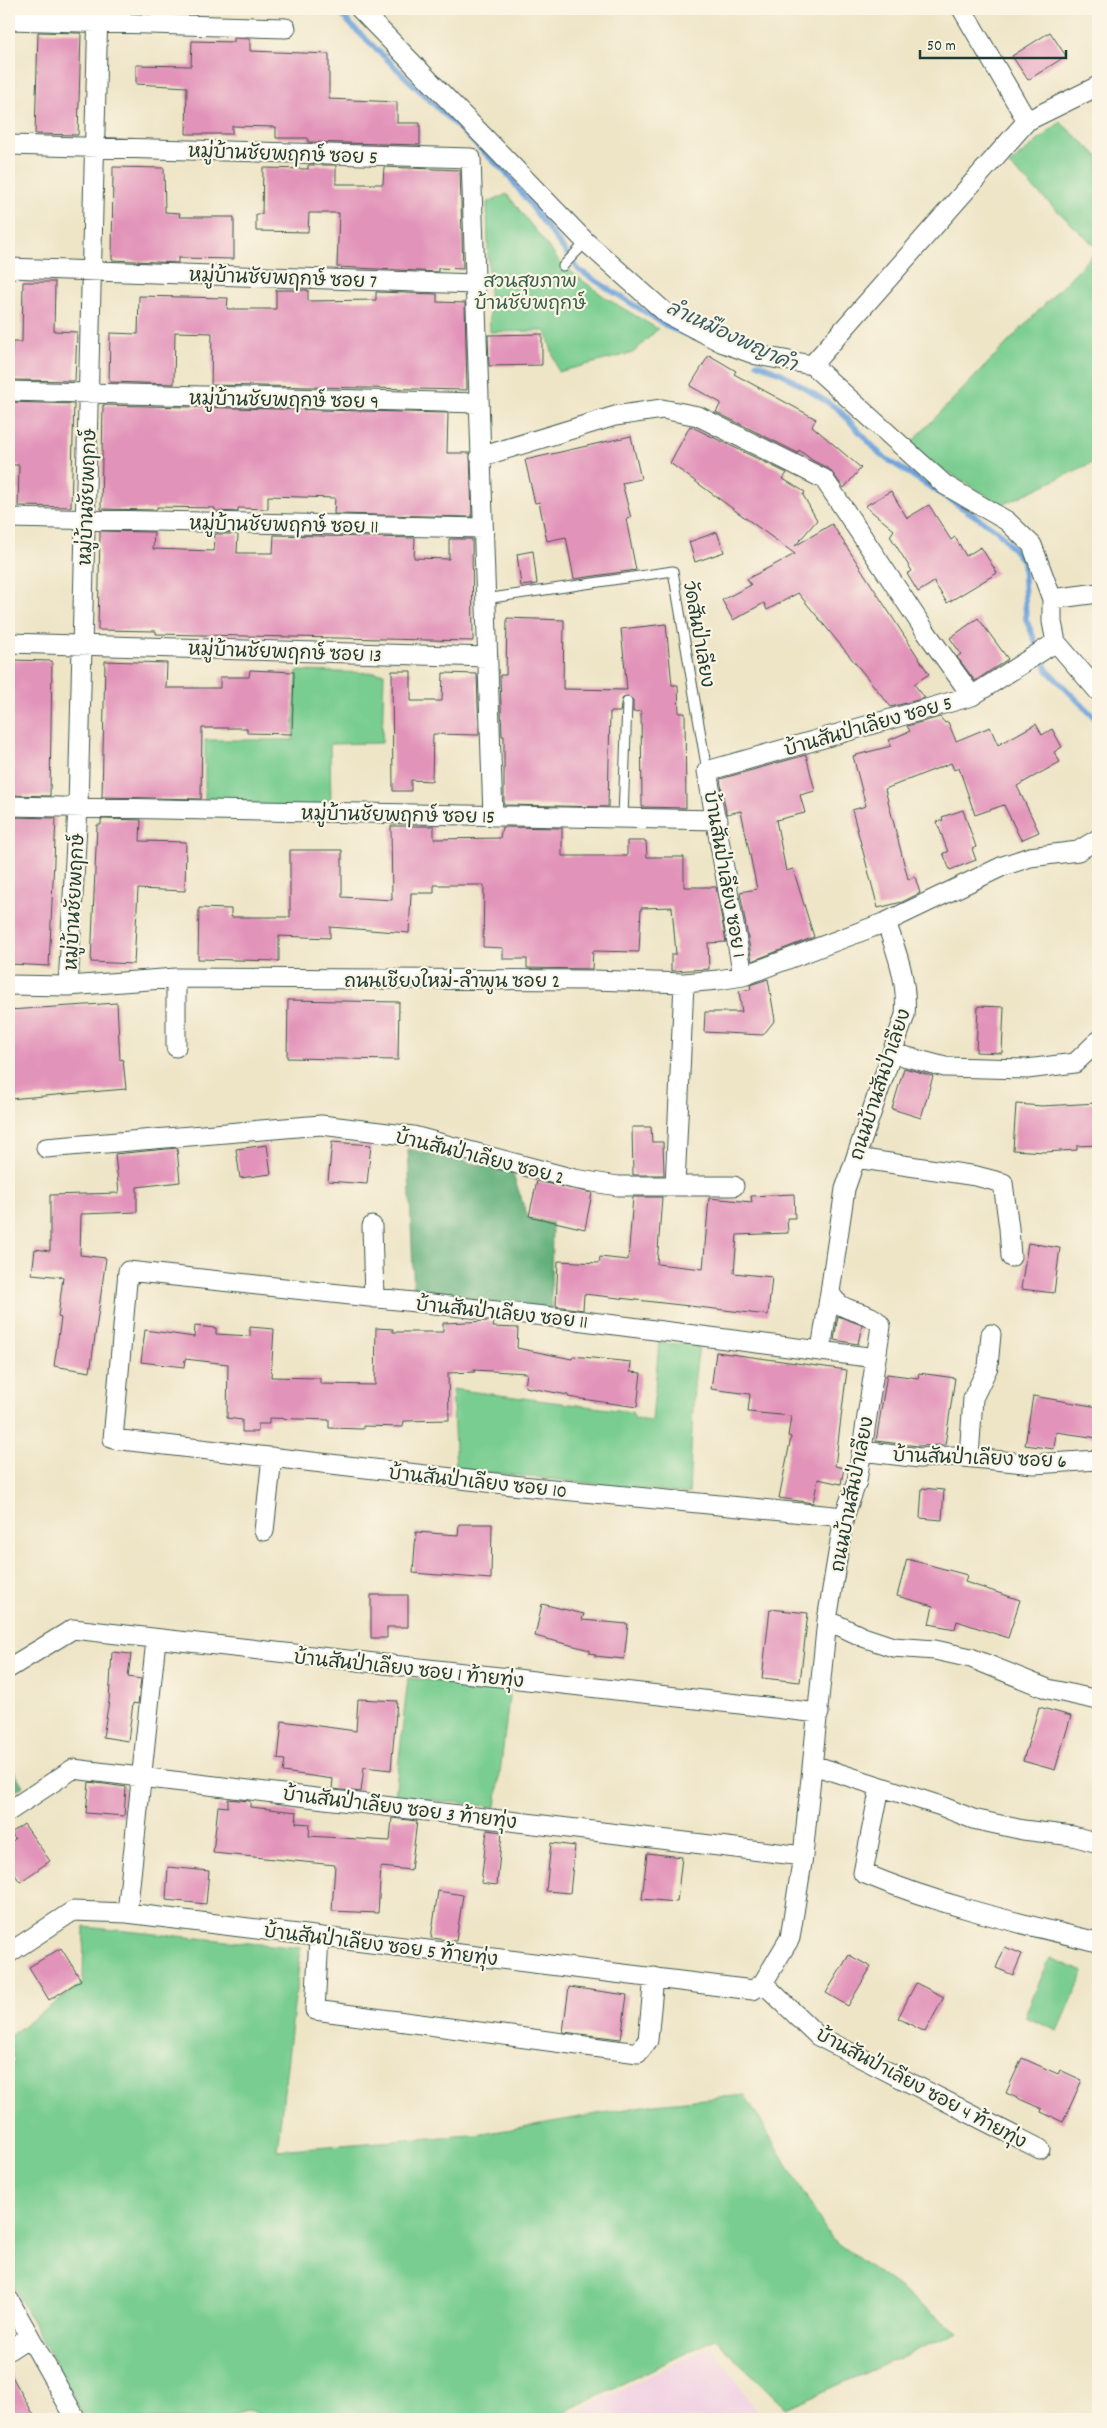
<svg xmlns="http://www.w3.org/2000/svg" width="1107" height="2428" viewBox="0 0 1107 2428" font-family="Dekko,'Playpen Sans Thai',sans-serif">
	<style>
		.built { fill: #f1d0e3 }
		.green { fill: #79cd91; stroke: #4c8562 }
		.forest { fill: #62b07b; stroke: #407658 }
		.lines { fill: none; stroke-linecap: round; stroke-linejoin: round }
		.stream { stroke: #6da3db; stroke-width: 5.5 }
		.building { fill: #e293b9 }
		.lane-casing { stroke: #3e564a; stroke-width: 11 }
		.street-casing { stroke: #3e564a; stroke-width: 21 }
		.lane { stroke: #fff; stroke-width: 9 }
		.street { stroke: #fff; stroke-width: 19 }
		.labels { text-anchor: middle; stroke-width: 4.5; stroke-linejoin: round; paint-order: stroke }
		.street-label { font-size: 19px; fill: #1f3d34; stroke: #fcf5e5 }
		.park-label { font-size: 19px; fill: #36614b; stroke: #fcf5e5 }
		.water-label { font-size: 20px; font-style: italic; fill: #365c66; stroke: #fcf5e5 }
	</style>
	<rect width="100%" height="100%" fill="#fcf5e5"/>
	<filter id="ink" filterUnits="userSpaceOnUse"><feTurbulence type="fractalNoise" baseFrequency=".02" numOctaves="2"/><feDisplacementMap in="SourceGraphic" scale="10" xChannelSelector="R" yChannelSelector="G"/><feConvolveMatrix kernelMatrix="1 2 1 2 8 2 1 2 1" color-interpolation-filters="sRGB"/></filter>
	<filter id="wash" filterUnits="userSpaceOnUse"><feTurbulence type="fractalNoise" baseFrequency=".0096" numOctaves="4" result="noise"/><feDisplacementMap in="SourceGraphic" scale="20" xChannelSelector="R" yChannelSelector="G"/><feGaussianBlur stdDeviation="1.12" result="paint"/><feColorMatrix in="noise" values="0 0 0 0 0 0 0 0 0 0 0 0 0 0 0 0 0 1.4 0 .05"/><feComposite in="paint" operator="in"/></filter>
	<g filter="url(#wash)">
		<rect width="100%" height="100%" fill="#eee5c7"/>
		<!-- built -->
		<path class="built" d="M711 2346 763 2419H561Z"/>
		<!-- green -->
		<path class="green" d="M1060 122 1098 156V460L1002 505 907 447 1098 249 1009 165Z
			M507 194 563 266 609 300 658 329 633 353 558 372 546 331 490 332 487 203Z
			M297 671 384 673 382 743 330 744 331 809 205 805V740H293Z
			M659 1343 699 1345 694 1384 689 1494 456 1469 452 1389 632 1412 635 1419 652 1421Z
			M408 1678 510 1689 496 1807 395 1796Z
			M84 1927 301 1948 277 2150 483 2134 655 2104 745 2095 830 2237 958 2332 786 2408 715 2339 549 2419H273L248 2410 223 2419H85L9 2279V2065L15 2061 9 2049V2036L83 1983Z
			M1050 1958 1084 1972 1058 2031 1024 2017Z"/>
		<!-- forest -->
		<path class="forest" d="M408 1149 512 1172 528 1218 552 1223 551 1309 414 1296Z
			M9 1763 23 1786 9 1796Z"/>
		<g class="lines">
			<!-- stream -->
			<path class="stream" d="M336 9 353 27 509 176 579 270 670 328 693 337
				M757 363 783 374 838 409 882 456 998 531 1023 561 1026 619 1047 670 1098 721"/>
		</g>
		<g id="blocks">
			<!-- building -->
			<path class="building" d="M38 32 81 33 78 135 35 134Z
				M1050 32 1066 56 1028 80 1012 56Z
				M234 38 250 39V51L329 54V99L397 102V123H420V145L308 142V138H276V127L232 126V134H186L187 87 136 84V65L191 66 192 41 234 42Z
				M308 165H336V184H383L384 167 460 170 463 269 438 268V272L337 267 339 213H309L308 232 256 231V214H262L263 168 308 169Z
				M113 167 164 168 165 212 180 213 179 217H234V259L178 258V263L112 260Z
				M23 282H55L54 331 77 332 75 381 11 380 12 342H22Z
				M276 290H308V301L376 300V292L437 294V302L465 303 467 390 211 385 212 333 175 332 174 384 109 382 110 333 138 334 139 296 228 298 227 309H276Z
				M542 334V365L489 366 488 335Z
				M709 355 736 371 734 374 816 419 812 426 861 468 844 488 829 469 812 460 799 450 798 453 716 412 721 403 690 386Z
				M9 402 74 404 71 507 18 506 19 465H9Z
				M103 405 448 413 447 453H470L472 517 334 514 335 498 268 496V509L238 508V512L215 511V508L157 507V509L154 510 101 509Z
				M690 426 787 473 783 479 805 492 803 495 817 520 795 546 832 524 929 674 914 684 925 698 891 707 798 593 767 610 764 603 733 620 722 600 751 585 747 579 795 554 670 463Z
				M631 436 641 479 622 483 631 518 626 519 636 570 574 579 566 537 547 541 539 502 535 503 525 460Z
				M891 491 907 518 929 505 951 540 955 537 966 556 981 547 997 573 947 603 934 582 918 592 907 574 912 571 890 536 894 530 865 506Z
				M100 531 154 532 153 549 214 551 215 534H238L237 553H273L274 535 415 538 414 558 449 559V539H472L473 641 156 634V631L98 630Z
				M717 532 724 552 695 562 689 542Z
				M533 551 537 584 521 586 517 554Z
				M507 618 564 620 563 689 627 690 621 629 666 624 672 685H678L679 713H685L686 808 642 807 641 711 633 712V700L627 696 622 699 620 712H610L608 807 504 805V736H502L500 675H506Z
				M978 618 1008 659 975 681 957 657 961 654 950 638Z
				M12 660 52 661 50 796 9 795Z
				M105 661 167 663 166 688H220V677H249L250 670 294 672 292 734 247 733V728H202L201 799 102 797Z
				M392 671H411V701H442L443 673 477 674 479 735 433 734 432 781 411 780V791H393Z
				M940 717 945 723 948 722 956 741 990 727 998 745 1036 724 1042 735 1052 729 1062 747 1054 752 1060 762 1017 786 1039 832 1021 840 1004 805 975 815 959 768 954 770 951 763 885 789 908 879 915 877 920 893 902 902 878 908 852 810 866 806 853 756 891 746 889 740 910 731 907 726Z
				M806 755 815 791 800 795 805 813 776 820 786 871 793 869 814 937 752 961 740 892 757 889 741 811 727 814 726 812 720 779Z
				M963 810 976 847 972 849 976 860 950 870 943 853 948 852 937 822 943 820 942 817Z
				M9 817 56 818 49 966 9 964Z
				M101 819 141 820 140 841 186 842 185 891 138 889 134 964 91 962 97 825H101Z
				M391 826H434V839L500 838 502 827 562 828V856H627V841H646L647 857H684V887H716L726 942 708 943 709 969 671 971V954H676L672 907 641 908 639 952 593 951 592 969 527 968V959H503V948L483 947 484 885H434V893H411L409 933 330 927V938L279 936V961L198 959 199 908 231 909V917H290V850H342V897L392 900Z
				M768 979 775 1020 763 1035 704 1032 705 1012H742L739 991 751 989 750 985Z
				M288 1000 399 1002 398 1060 287 1058Z
				M117 1003 120 1060 123 1059 126 1089 9 1099V1010Z
				M978 1006 1004 1007 1002 1053 976 1052Z
				M904 1068 933 1076 921 1118 892 1109Z
				M1098 1103V1145L1077 1146V1150L1045 1152 1013 1150 1016 1104 1042 1106Z
				M632 1127H651L652 1142H663L664 1175H633Z
				M332 1142 371 1145 367 1184 328 1181Z
				M267 1145 271 1174 240 1178 236 1149Z
				M177 1148 180 1182 137 1187V1212L81 1214 80 1255 106 1258 90 1372 54 1366 61 1318 58 1317 63 1277 32 1274 35 1249 50 1251V1195L119 1193 115 1154Z
				M537 1181 592 1193 585 1229 529 1216Z
				M794 1194 795 1218H787L788 1233 737 1235 734 1273 772 1277 768 1315 584 1294 583 1310 556 1306 558 1261 599 1263 600 1257 628 1260 633 1197H662L657 1264 703 1269 709 1198 752 1202 751 1196Z
				M1028 1243 1060 1248 1054 1293 1021 1289Z
				M838 1316 862 1325 858 1344 834 1340Z
				M489 1321 494 1322 493 1327 518 1328 517 1348 572 1359 573 1356 631 1362 630 1372 641 1373 637 1407 568 1397V1395L525 1387 527 1373 474 1370 475 1372 448 1373 449 1420 404 1421 403 1427 363 1426V1429L329 1428V1420L269 1418V1424H258V1432H242V1420L227 1418 228 1364 185 1359 184 1367 141 1362 145 1330 194 1337 195 1326 216 1328V1334L250 1336V1327L274 1329 271 1377 320 1378V1384L375 1385 376 1328 393 1329V1332H443V1323Z
				M716 1352 847 1370 835 1466 844 1468 841 1484 818 1479 813 1503 779 1498 791 1437 788 1436 791 1416 748 1412 750 1394 711 1389Z
				M919 1373 955 1378 945 1445 918 1446 876 1441 887 1374 918 1378Z
				M1033 1396 1098 1407V1438L1056 1432 1054 1449 1025 1445Z
				M922 1488 944 1490 942 1520 920 1518Z
				M459 1524H492L491 1579 413 1573 416 1532 458 1535Z
				M907 1559 967 1575 965 1582 1020 1600 1008 1638 957 1621 955 1629 929 1624 933 1606 897 1596Z
				M371 1595H408V1627H387V1638H371Z
				M542 1604 584 1614 582 1620 628 1624 624 1659 595 1656V1654L590 1653V1650L535 1636Z
				M770 1609 808 1613 800 1682 762 1678Z
				M112 1652 131 1654 128 1677 141 1679 138 1704 133 1703 128 1741 103 1737 109 1701Z
				M358 1699 397 1701 391 1770 364 1767 361 1792 332 1789 333 1779 283 1772 285 1760 278 1759 282 1721 356 1731Z
				M1039 1707 1071 1716 1055 1770 1023 1761Z
				M89 1782 126 1787 124 1816 86 1813Z
				M228 1799 250 1801V1807L297 1812 296 1823 310 1824 309 1836 390 1841 392 1818 417 1821 411 1870 381 1867 378 1913 332 1911 335 1865 213 1853 218 1806 228 1807Z
				M24 1824 50 1861 20 1882 9 1866V1844L15 1839 11 1833Z
				M487 1830 502 1832 497 1885 481 1883Z
				M551 1843 575 1846 570 1893 546 1891Z
				M647 1853 682 1857 677 1902 642 1899Z
				M168 1867 209 1871 206 1904 166 1900Z
				M438 1891 463 1895 456 1941 431 1938Z
				M1005 1947 1022 1954 1013 1975 996 1968Z
				M61 1948 81 1980 49 2000 29 1967Z
				M849 1955 871 1967 848 2006 826 1993Z
				M916 1983 944 1997 925 2032 898 2018Z
				M569 1987 627 1995 621 2039 563 2032Z
				M1022 2058 1058 2074 1060 2070 1082 2080 1063 2122 1041 2112 1042 2109 1006 2093Z
				M9 2371 36 2419H9Z"/>
		</g>
	</g>
	<g filter="url(#ink)">
		<use href="#blocks" fill-opacity="0" stroke="#3e564a" stroke-width="1"/>
		<g class="lines">
			<!-- lane casing -->
			<g class="lane-casing">
				<path id="lane" d="M563 266 586 242
					M485 599 673 571 707 771
					M623 818 627 702"/>
			</g>
			<!-- street casing -->
			<g class="street-casing">
				<path id="street" d="M360 9 586 242 667 314 721 342 757 355 812 365 945 485 1007 521 1032 545 1052 599V622L1056 642 1098 691
					M962 9 1027 121
					M9 20 286 28
					M9 145 471 158 493 816
					M9 268 474 284
					M812 365 1027 121 1098 86
					M9 391 478 403
					M480 457 615 416 662 409 698 416 824 479 926 632 972 696
					M9 518 483 528
					M1052 599 1098 593
					M9 643 488 657
					M9 806 718 820
					M743 976 707 771 972 696 1056 642
					M9 985 68 986 176 978 592 980 684 983 718 980 743 976 886 922 1003 866 1030 857 1078 851 1098 839
					M68 986 78 807 98 9
					M176 1047V978
					M892 1053 945 1067 1027 1069 1075 1063 1098 1041
					M46 1148 321 1125 413 1136 574 1179 618 1186H734
					M856 1158 976 1176 1003 1183 1009 1228 1011 1257
					M675 1186 684 983
					M372 1226 374 1298
					M821 1350 830 1292
					M862 1451 920 1458 953 1456 1034 1464 1098 1460
					M969 1457 973 1398 988 1367 991 1334
					M844 1517 521 1486 113 1439 128 1271 544 1316 876 1358
					M264 1531 272 1457
					M827 1620 863 1637 893 1647 935 1650 971 1658 1048 1689 1098 1700
					M9 1668 73 1629 819 1713
					M813 1765 941 1806 973 1819 1023 1830 1073 1836 1098 1843
					M880 1787 863 1873C939 1905 1018 1923 1098 1942
					M9 1811 73 1769 803 1856
					M127 1913 156 1640
					M319 1937 315 2010 638 2053 648 2040 654 1977
					M9 1953 73 1911 127 1913 753 1990 763 1983 790 1938 803 1856 827 1620 844 1517 857 1481 881 1326C869 1307 841 1317 830 1292L845 1189 905 1015C908 982 897 953 886 922
					M763 1983 818 2036 1040 2149
					M9 2300 76 2419
					M9 2350 29 2337"/>
			</g>
			<!-- lane -->
			<use href="#lane" class="lane"/>
			<!-- street -->
			<use href="#street" class="street"/>
		</g>
	</g>
	<g class="labels">
		<!-- street labels -->
		<g class="street-label">
			<text transform="translate(283 153) rotate(2)" y="7">หมู่บ้านชัยพฤกษ์ ซอย 5</text>
			<text transform="translate(283 277) rotate(2)" y="7">หมู่บ้านชัยพฤกษ์ ซอย 7</text>
			<text transform="translate(284 399) rotate(1)" y="7">หมู่บ้านชัยพฤกษ์ ซอย 9</text>
			<text transform="translate(86 497) rotate(-88)" y="7">หมู่บ้านชัยพฤกษ์</text>
			<text transform="translate(284 524) rotate(1)" y="7">หมู่บ้านชัยพฤกษ์ ซอย 11</text>
			<text transform="translate(700 634) rotate(80)" y="7">วัดสันป่าเลียง</text>
			<text transform="translate(285 651) rotate(2)" y="7">หมู่บ้านชัยพฤกษ์ ซอย 13</text>
			<text transform="translate(868 725) rotate(-16)" y="7">บ้านสันป่าเลียง ซอย 5</text>
			<text transform="translate(398 814) rotate(1)" y="7">หมู่บ้านชัยพฤกษ์ ซอย 15</text>
			<text transform="translate(726 874) rotate(80)" y="7">บ้านสันป่าเลียง ซอย 1</text>
			<text transform="translate(73 902) rotate(-87)" y="7">หมู่บ้านชัยพฤกษ์</text>
			<text x="452" y="987">ถนนเชียงใหม่-ลำพูน ซอย 2</text>
			<text transform="translate(879 1084) rotate(-72)" y="7">ถนนบ้านสันป่าเลียง</text>
			<text transform="translate(480 1156) rotate(14)" y="7">บ้านสันป่าเลียง ซอย 2</text>
			<text transform="translate(502 1312) rotate(6)" y="7">บ้านสันป่าเลียง ซอย 11</text>
			<text transform="translate(980 1457) rotate(2)" y="7">บ้านสันป่าเลียง ซอย 6</text>
			<text transform="translate(478 1481) rotate(6)" y="7">บ้านสันป่าเลียง ซอย 10</text>
			<text transform="translate(851 1494) rotate(-79)" y="7">ถนนบ้านสันป่าเลียง</text>
			<text transform="translate(409 1668) rotate(6)" y="7">บ้านสันป่าเลียง ซอย 1 ท้ายทุ่ง</text>
			<text transform="translate(400 1807) rotate(7)" y="7">บ้านสันป่าเลียง ซอย 3 ท้ายทุ่ง</text>
			<text transform="translate(381 1944) rotate(7)" y="7">บ้านสันป่าเลียง ซอย 5 ท้ายทุ่ง</text>
			<text transform="translate(922 2087) rotate(28)" y="7">บ้านสันป่าเลียง ซอย 4 ท้ายทุ่ง</text>
		</g>
		<!-- park labels -->
		<g class="park-label">
			<text x="530" y="287">สวนสุขภาพ<tspan x="530" dy="22">บ้านชัยพฤกษ์</tspan></text>
		</g>
		<!-- water labels -->
		<g class="water-label">
			<text transform="translate(732 335) rotate(25)" y="7">ลำเหมืองพญาคำ</text>
		</g>
	</g>
	<!-- margin -->
	<rect width="1107" height="2428" fill="none" stroke="#fcf5e5" stroke-width="30"/>
	<!-- scale -->
	<path d="M920 50v8h146v-8" fill="none" stroke="#1f3d34" stroke-width="2.5"/>
	<text x="927" y="50" font-size="15" fill="#1f3d34" stroke="#fcf5e5" stroke-width="4" paint-order="stroke">50 m</text>
</svg>
